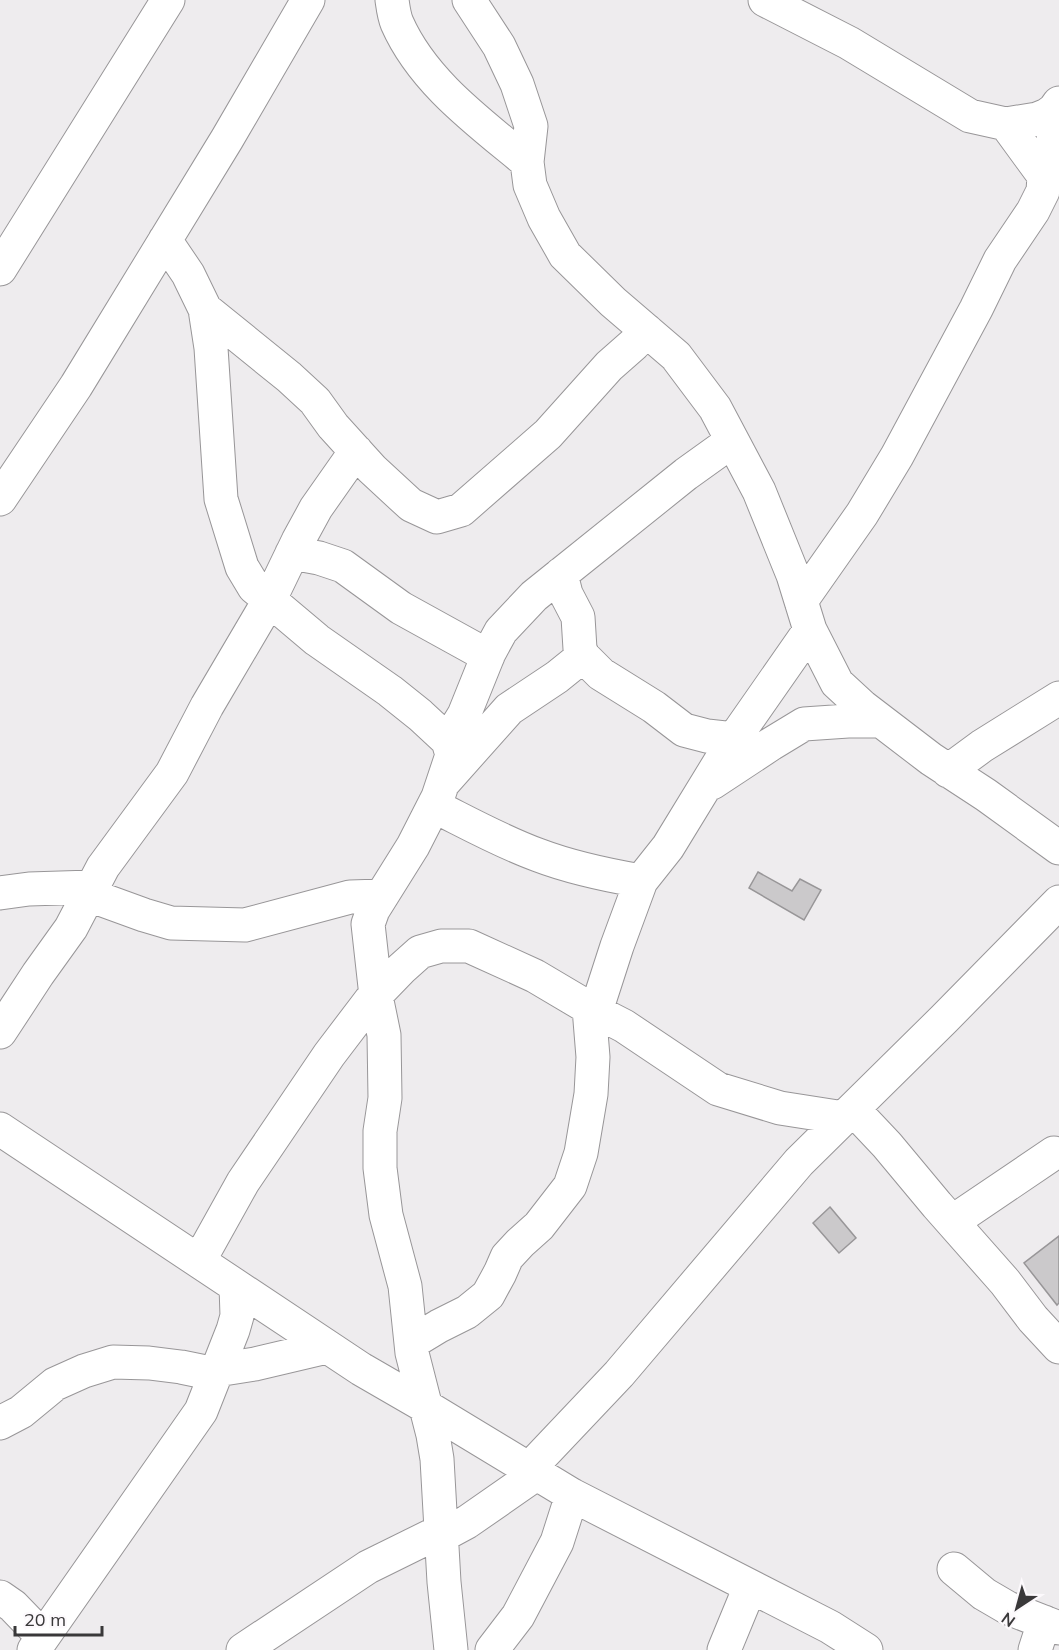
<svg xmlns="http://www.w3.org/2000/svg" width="1059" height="1650" viewBox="0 0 1059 1650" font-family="Mulish,sans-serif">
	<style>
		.building { fill: #cbc9cb; stroke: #989698; stroke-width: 1.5 }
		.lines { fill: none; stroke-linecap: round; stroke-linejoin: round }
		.minor-casing { stroke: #989698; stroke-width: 35 }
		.minor { stroke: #fff; stroke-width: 33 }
	</style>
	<rect width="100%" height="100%" fill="#eeecee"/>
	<!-- building -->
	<path class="building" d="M758 872 792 891 800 879 821 890 804 920 749 888Z
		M830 1207 856 1238 839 1253 813 1223Z
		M1059 1236V1303L1057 1305 1024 1263Z"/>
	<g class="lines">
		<!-- minor casing -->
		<g class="minor-casing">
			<path id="minor" d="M392 0C393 7 394 16 397 23 423 82 479 122 527 162
				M469 0 499 46 517 84 531 126 527 162 530 185 544 218 565 255 613 302 676 356 715 408 759 491 793 575 810 630 837 683 863 707 931 759 986 795 1059 848
				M765 0 849 43 970 116 1006 124 1037 119 1047 115 1054 110 1059 103
				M1051 180 1054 122 1053 111
				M165 240 188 274 205 309 211 348 221 499 242 567 254 587 317 640 390 691 420 715 448 741 452 755 438 797 413 846 373 910 368 924 376 996 384 1035 385 1098 380 1131V1168L386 1215 405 1286 412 1353 433 1435 437 1459 444 1582 451 1650
				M0 269 168 0
				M205 309 289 377 315 401 333 426 372 469 411 505 437 517 461 510 548 434 609 366 634 344 647 331
				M0 499 76 386 227 139 308 0
				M292 553 319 558 343 566 401 608 488 656
				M561 574 566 594 578 617 580 649 583 656 601 674 654 707 684 730 707 736 734 739
				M801 601 862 514 897 456 976 309 1000 260 1033 211 1043 191 1044 176 1006 124
				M448 741 464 715 489 653 501 631 534 596 686 474 732 441
				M948 771 982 746 1059 698
				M444 782 509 709 557 677 583 656
				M712 783 771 744 804 724 848 721H881
				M434 806C468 823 502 842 538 855 572 868 606 875 641 881
				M0 893 29 889 92 887
				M89 895 144 915 171 923 245 925 350 897 381 896
				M596 1011 617 946 641 881 668 847 734 739 810 630
				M0 1032 38 974 71 928 103 867 172 773 207 706 270 599 298 541 316 508 356 451
				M853 1109 887 1145 937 1205 1005 1282 1033 1319 1059 1347
				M0 1129 361 1369 425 1406 572 1495 830 1627 866 1650
				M952 1222 1054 1153
				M199 1261 243 1182 329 1055 370 1001 401 969 420 952 441 946H469L535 976 589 1008 624 1026 718 1089 780 1108 844 1118
				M411 1343 439 1326 467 1312 488 1295 500 1273 507 1257 520 1243 539 1226 570 1186 581 1153 591 1094 593 1057 589 1008
				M217 1370 255 1364 327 1347
				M0 1423 21 1412 55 1384 84 1371 113 1362 149 1363 181 1367 215 1374
				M529 1469 619 1374 799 1162 944 1019 1059 902
				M441 1536 467 1522 536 1474
				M954 1569 984 1594 1008 1608 1059 1628
				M0 1597 13 1606 43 1637
				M34 1650 201 1411 233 1330 237 1316 236 1286
				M243 1650 368 1567 441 1531
				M492 1650 518 1616 557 1542 572 1495
				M724 1650 750 1587
				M1035 1650 1044 1622"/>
		</g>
		<!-- minor -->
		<use href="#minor" class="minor"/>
	</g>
	<!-- north arrow -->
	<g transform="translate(1017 1608) rotate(216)" stroke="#fcf9fc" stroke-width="4.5" paint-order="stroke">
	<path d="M0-4.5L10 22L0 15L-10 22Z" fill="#393839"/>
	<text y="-9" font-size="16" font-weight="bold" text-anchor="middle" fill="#393839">N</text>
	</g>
	<!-- scale -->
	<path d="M15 1626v9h87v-9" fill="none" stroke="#393839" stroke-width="3"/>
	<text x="24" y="1626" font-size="18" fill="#393839" stroke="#fcf9fc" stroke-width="4.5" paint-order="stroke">20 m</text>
</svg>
